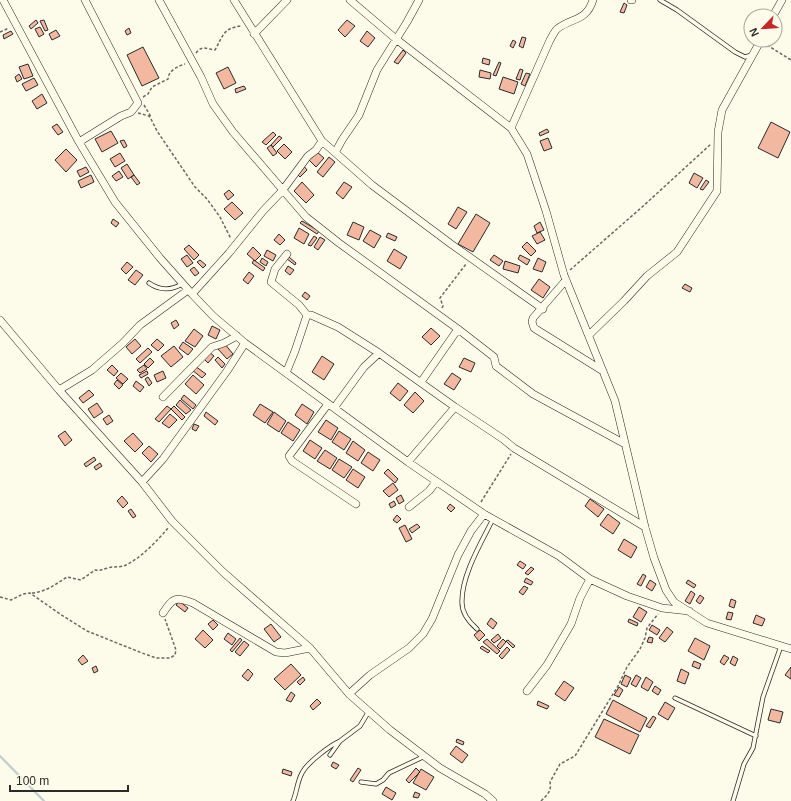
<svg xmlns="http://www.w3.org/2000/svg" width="791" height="801" viewBox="0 0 791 801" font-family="Arial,sans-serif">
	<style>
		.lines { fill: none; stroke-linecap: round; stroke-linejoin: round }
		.stream { stroke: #c7d0d0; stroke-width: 2.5 }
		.building { fill: #f2b8a0; stroke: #2b2b2b }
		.lane-casing { stroke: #2b2b2b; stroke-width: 5 }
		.street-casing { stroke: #2b2b2b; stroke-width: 8 }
		.path { stroke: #6a6964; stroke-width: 1.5; stroke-dasharray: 3 2; stroke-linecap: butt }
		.lane { stroke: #fdfbea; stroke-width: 3.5 }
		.street { stroke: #fdfbea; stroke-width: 7 }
	</style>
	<rect width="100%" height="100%" fill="#fdfbea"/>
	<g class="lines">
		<!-- stream -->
		<path class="stream" d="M0 756 44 801"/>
	</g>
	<!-- building -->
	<path class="building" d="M624 3 627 5 624 13 620 12Z
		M36 20 38 23 31 29 29 26Z
		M44 20 48 30 45 31 40 21Z
		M347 20 355 26 345 37 338 30Z
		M40 27 44 34 39 37 35 29Z
		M129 28 131 33 127 35 125 31Z
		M56 30 60 36 52 40 49 34Z
		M11 31 13 34 4 39 3 35Z
		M367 31 375 38 368 47 360 41Z
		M522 37 526 38 523 48 519 46Z
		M513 40 516 42 513 48 510 46Z
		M143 47 159 78 142 86 127 55Z
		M403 50 406 53 398 64 394 62Z
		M483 58 490 60 489 65 482 63Z
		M499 62 501 63 496 76 493 75Z
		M28 64 33 76 24 79 19 67Z
		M228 67 236 83 224 89 216 73Z
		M520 69 523 70 520 80 516 79Z
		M480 70 491 73 490 79 479 77Z
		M526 73 530 74 525 86 521 84Z
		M19 74 22 79 17 82 15 77Z
		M503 77 518 82 514 94 499 89Z
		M34 78 38 85 26 91 22 84Z
		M244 86 246 89 236 93 235 89Z
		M42 94 47 103 37 109 32 101Z
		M771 122 790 132 778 158 758 148Z
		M57 124 63 132 58 135 52 127Z
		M547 129 549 132 540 136 539 133Z
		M111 131 118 143 102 152 95 139Z
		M273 132 276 135 266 145 262 142Z
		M279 136 282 138 273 147 271 145Z
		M548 138 552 148 544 151 540 141Z
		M124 140 127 146 124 148 120 141Z
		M284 144 292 152 285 159 277 151Z
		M271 145 277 153 273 156 267 148Z
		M66 149 77 160 66 172 55 160Z
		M317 152 324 158 316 167 309 160Z
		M120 153 125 161 115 167 110 159Z
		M329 157 335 162 323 177 317 172Z
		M127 164 134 175 128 179 121 168Z
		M304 166 307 170 300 177 297 174Z
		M86 167 89 172 80 177 77 171Z
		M119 171 123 177 116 181 112 176Z
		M694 173 703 178 697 188 689 183Z
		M91 175 94 182 81 188 78 181Z
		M134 175 140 183 137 185 131 177Z
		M706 180 709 182 703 190 700 189Z
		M302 182 314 195 306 203 294 191Z
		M344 182 352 187 343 199 336 193Z
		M229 190 234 195 228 200 224 194Z
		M232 202 243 213 235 220 224 209Z
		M458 207 467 212 456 229 448 224Z
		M476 214 490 223 473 252 458 244Z
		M113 219 119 223 116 227 111 223Z
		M302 221 319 231 317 234 300 223Z
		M353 222 364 227 359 240 347 235Z
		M540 222 544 230 537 233 534 226Z
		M299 228 309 234 304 244 294 238Z
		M370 230 381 236 374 248 363 241Z
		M540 232 545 240 537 244 532 236Z
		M388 233 397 237 395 241 386 237Z
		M279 234 285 240 280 245 274 240Z
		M314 236 317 238 311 246 308 245Z
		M320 237 325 240 318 250 314 247Z
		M527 242 536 251 531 256 522 247Z
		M189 245 199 255 194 260 184 249Z
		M253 247 261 255 255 261 247 254Z
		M394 249 407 257 400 269 387 261Z
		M267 250 276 255 273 261 264 256Z
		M187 255 193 263 187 267 181 259Z
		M494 255 503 261 499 266 490 260Z
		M520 255 530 260 527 265 518 259Z
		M289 257 296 263 295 265 287 259Z
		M262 258 268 262 266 266 260 262Z
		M538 258 546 262 542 272 533 269Z
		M200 260 206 265 203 268 197 262Z
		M254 260 265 268 263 271 252 263Z
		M505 261 520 266 518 273 503 269Z
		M127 262 133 267 126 274 121 269Z
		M288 266 294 270 290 275 285 271Z
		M194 267 199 273 195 276 190 270Z
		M136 270 143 275 135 285 128 280Z
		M249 272 254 276 248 284 243 280Z
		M539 279 550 287 543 298 531 290Z
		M685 284 692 288 690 292 682 288Z
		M305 292 310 296 307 300 302 296Z
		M176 320 179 325 174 329 171 323Z
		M212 326 220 330 216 339 208 335Z
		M431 328 440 336 431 345 422 337Z
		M194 329 203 336 195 347 185 341Z
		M135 339 141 346 132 354 126 347Z
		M157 339 164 345 158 351 151 345Z
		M183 342 193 349 188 355 179 348Z
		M224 343 233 354 227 359 218 349Z
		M174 346 183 357 171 367 161 356Z
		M148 348 152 352 140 363 136 359Z
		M209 352 214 356 208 363 203 358Z
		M322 356 334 364 324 380 312 372Z
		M218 357 225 364 222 368 215 360Z
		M150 358 154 362 148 368 144 364Z
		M464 358 475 363 471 372 459 367Z
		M112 365 118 371 114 376 107 370Z
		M144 365 147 369 140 373 137 370Z
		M195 366 206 374 202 378 192 370Z
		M147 371 148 374 141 378 139 375Z
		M163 371 166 378 157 382 154 375Z
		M121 373 128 379 123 384 116 378Z
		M452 373 461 379 454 390 444 384Z
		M193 375 204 385 196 394 185 384Z
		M148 377 152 383 149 386 145 379Z
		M117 380 123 385 119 389 114 384Z
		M136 381 144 387 140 392 133 386Z
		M398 383 408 391 400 401 390 393Z
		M89 390 94 395 83 403 79 398Z
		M415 392 424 401 413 413 404 405Z
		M184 395 196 405 193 409 181 399Z
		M180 400 191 410 186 414 176 405Z
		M97 403 103 412 94 418 88 409Z
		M260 404 273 412 265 423 253 415Z
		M302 404 314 412 307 424 295 415Z
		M167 406 171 409 159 422 155 419Z
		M174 406 185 417 182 420 171 409Z
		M206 412 218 421 215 425 204 416Z
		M274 412 286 421 279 432 267 424Z
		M170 414 177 420 169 428 162 423Z
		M109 415 113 421 107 425 103 419Z
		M326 420 338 428 331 440 318 432Z
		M288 422 300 430 293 441 281 433Z
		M194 424 199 426 196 431 192 429Z
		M65 431 72 440 65 446 58 436Z
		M339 431 351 439 344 450 332 442Z
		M133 433 143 444 135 452 124 441Z
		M310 440 322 448 315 459 303 451Z
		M353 441 365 450 358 461 346 453Z
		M149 446 158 454 151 462 142 453Z
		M325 450 337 458 330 469 317 461Z
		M368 452 380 460 373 471 361 463Z
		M94 457 96 460 86 467 84 464Z
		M339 459 352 467 344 478 332 470Z
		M100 463 102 466 96 470 94 467Z
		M353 469 365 477 358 488 346 480Z
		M388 469 398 479 395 483 384 473Z
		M393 483 398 490 389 497 383 491Z
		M401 495 404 501 399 504 396 498Z
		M122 496 128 503 123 508 117 501Z
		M590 499 604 509 598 517 585 506Z
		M394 501 396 505 391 508 389 504Z
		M450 504 455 508 451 512 447 508Z
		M131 509 136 516 133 518 128 511Z
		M608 514 620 523 613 534 600 525Z
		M397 515 401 519 397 523 393 520Z
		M417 524 420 527 412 533 409 529Z
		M405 525 412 539 406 542 399 528Z
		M624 539 637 547 631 558 618 550Z
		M520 561 526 565 523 569 517 565Z
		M531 567 534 569 528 575 525 573Z
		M643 574 646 576 641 586 637 584Z
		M526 578 533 582 531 585 524 582Z
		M650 580 656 584 652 591 646 587Z
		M688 580 696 585 694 588 686 583Z
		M524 586 528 588 523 595 519 592Z
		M691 591 695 594 690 604 685 601Z
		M700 595 704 598 700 604 696 601Z
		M731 599 736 601 734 608 729 606Z
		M179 601 188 608 185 612 176 605Z
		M639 607 647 612 641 622 633 617Z
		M728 612 733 613 731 620 726 619Z
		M756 615 765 619 762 626 753 623Z
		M491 618 497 623 493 629 487 624Z
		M629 619 638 623 637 626 628 622Z
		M213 620 218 625 213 630 208 624Z
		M271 624 281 637 274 642 264 629Z
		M652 625 660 630 657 635 649 630Z
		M667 627 673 632 665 642 659 638Z
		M203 630 213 640 205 648 195 639Z
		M480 630 485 635 479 641 474 635Z
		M228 633 236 639 232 645 224 639Z
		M498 634 501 638 494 643 491 640Z
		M649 637 653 638 652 643 647 642Z
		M240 638 242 640 232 652 230 650Z
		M695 638 710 646 704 660 688 651Z
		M487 639 500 651 497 654 483 642Z
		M503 639 506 642 500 649 497 646Z
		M508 640 515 646 513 648 506 641Z
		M244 641 249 645 240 656 235 652Z
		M482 646 490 651 488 653 480 648Z
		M507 647 510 650 502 659 499 656Z
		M83 655 88 661 82 665 78 660Z
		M724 655 729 658 724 665 720 662Z
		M733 656 738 659 735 666 730 663Z
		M694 661 701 664 699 669 692 666Z
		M291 664 301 675 285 690 274 679Z
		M96 666 98 671 94 673 92 668Z
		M791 667V679L785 675Z
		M248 669 253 674 248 681 242 676Z
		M681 669 689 673 685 684 677 681Z
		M625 675 631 678 627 687 621 684Z
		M636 675 641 678 636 687 631 684Z
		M303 677 305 680 300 685 297 682Z
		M646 677 653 682 648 691 641 687Z
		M564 681 574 688 565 701 555 694Z
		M655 686 661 690 658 695 652 691Z
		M619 687 623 690 619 697 614 695Z
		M291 692 295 695 291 702 286 700Z
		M317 699 321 703 313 710 310 706Z
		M613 700 647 718 640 732 606 714Z
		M538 701 549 706 547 709 537 705Z
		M665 702 675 708 668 720 658 714Z
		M771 709 783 712 780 723 768 720Z
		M653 716 656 718 650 728 646 726Z
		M604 719 639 735 630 754 595 737Z
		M457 739 464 742 463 745 456 742Z
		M456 746 468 755 462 763 450 754Z
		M333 762 339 765 336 769 331 766Z
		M358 768 361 770 353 782 350 780Z
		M416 768 420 772 409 783 406 780Z
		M283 769 292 772 291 776 282 773Z
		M421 769 434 777 426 790 413 783Z
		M386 787 396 793 392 800 382 794Z
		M415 792 420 794 418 798 413 797Z"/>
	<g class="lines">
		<!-- lane casing -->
		<g class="lane-casing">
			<path id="lane" d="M660 0 677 10 735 52 745 57 752 55
				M149 283C160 291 172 290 182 284
				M477 629C469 622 462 614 462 603 461 576 481 543 493 519
				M675 698 756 736
				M330 755 340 741 360 726 369 711
				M361 782 376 784 383 780 389 773 425 756
				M293 801C297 792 297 782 302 773 307 763 329 746 340 741
				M733 801 744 764 753 748 763 697 781 646"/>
		</g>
		<!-- street casing -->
		<g class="street-casing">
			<path id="street" d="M3 0 79 142 115 202 160 258 192 294 213 316 245 343 408 462 484 514 559 556 590 579 627 596 662 608 689 611
				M159 0 201 77 213 104 233 132 306 217 339 243 458 329 494 357 496 366 533 394 625 444
				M234 0 322 141 372 185 451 244 543 309
				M350 0 396 39 511 128 527 154 546 211 564 275 615 401 645 527 654 558 666 590 674 602 707 623 791 649
				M631 0H632
				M773 16 782 0
				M254 34 287 0
				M511 128 550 40C552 37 554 32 557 29 572 17 586 22 593 0
				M79 142 121 116 131 112 138 103 85 0
				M336 151 342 140 359 115 377 70 407 22 419 0
				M287 254 275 269 271 282 299 305 307 315
				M566 280 533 318 532 322 534 328 603 371
				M192 294 229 253 263 211 282 191 308 156 316 150 322 141
				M0 320 59 390 142 482 172 521 223 572 310 648 349 694 390 730 440 768 485 794 493 801
				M589 335 624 301 647 276 677 252 717 191 718 132 722 110 761 40
				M286 373 295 351 307 315H311L338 327 379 353 455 407 503 439 514 448 645 527
				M421 382 458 329
				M59 390 92 370 123 343 140 325 188 290
				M163 397 212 347 224 343 237 336
				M328 404 289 456 292 461 356 504
				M334 408 364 367 379 353
				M408 462 455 407
				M142 482 163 459 227 371 245 343
				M409 507 429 491 436 482
				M163 613C173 598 175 596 193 603L276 652 285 653 310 648
				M527 691 547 665 571 624 580 598 590 579
				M349 694 370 675 409 648 423 634 432 619 458 555 471 531 484 514"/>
		</g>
		<!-- path -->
		<path class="path" d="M0 32 9 28
			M767 45 791 60
			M196 53C202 45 207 49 215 50 223 36 223 28 241 26
			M143 97 148 94 152 87 168 79C168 71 178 66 185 64
			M144 105 151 117
			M138 113 149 116 151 119 157 131 195 187 207 199 220 217 231 239
			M570 270 641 208 711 144
			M442 308 443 306 440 298 466 264
			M481 502 511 454
			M32 593C46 592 56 584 67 577L81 580 95 570C100 571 103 569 108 568 113 566 120 568 126 565 141 558 158 540 168 528
			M0 597 11 600 23 594 30 593 60 614 87 631 142 653 156 658H170L175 655 176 650 165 619
			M541 801C547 795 552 791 550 782L560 764 575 756 618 686 627 667 640 649 645 638 647 628 658 614"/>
		<!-- lane -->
		<use href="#lane" class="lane"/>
		<!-- street -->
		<use href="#street" class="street"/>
	</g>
	<!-- north arrow -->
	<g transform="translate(763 28) rotate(245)"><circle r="19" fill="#fdfbea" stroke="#a9a89e"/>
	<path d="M0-3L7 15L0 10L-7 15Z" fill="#c62828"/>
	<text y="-6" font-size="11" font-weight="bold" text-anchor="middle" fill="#2b2b2b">N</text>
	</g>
	<!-- scale -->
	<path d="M10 785v6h118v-6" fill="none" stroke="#2b2b2b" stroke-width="2"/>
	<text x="16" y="785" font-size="12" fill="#2b2b2b" stroke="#fdfbea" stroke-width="3" paint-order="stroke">100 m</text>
</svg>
